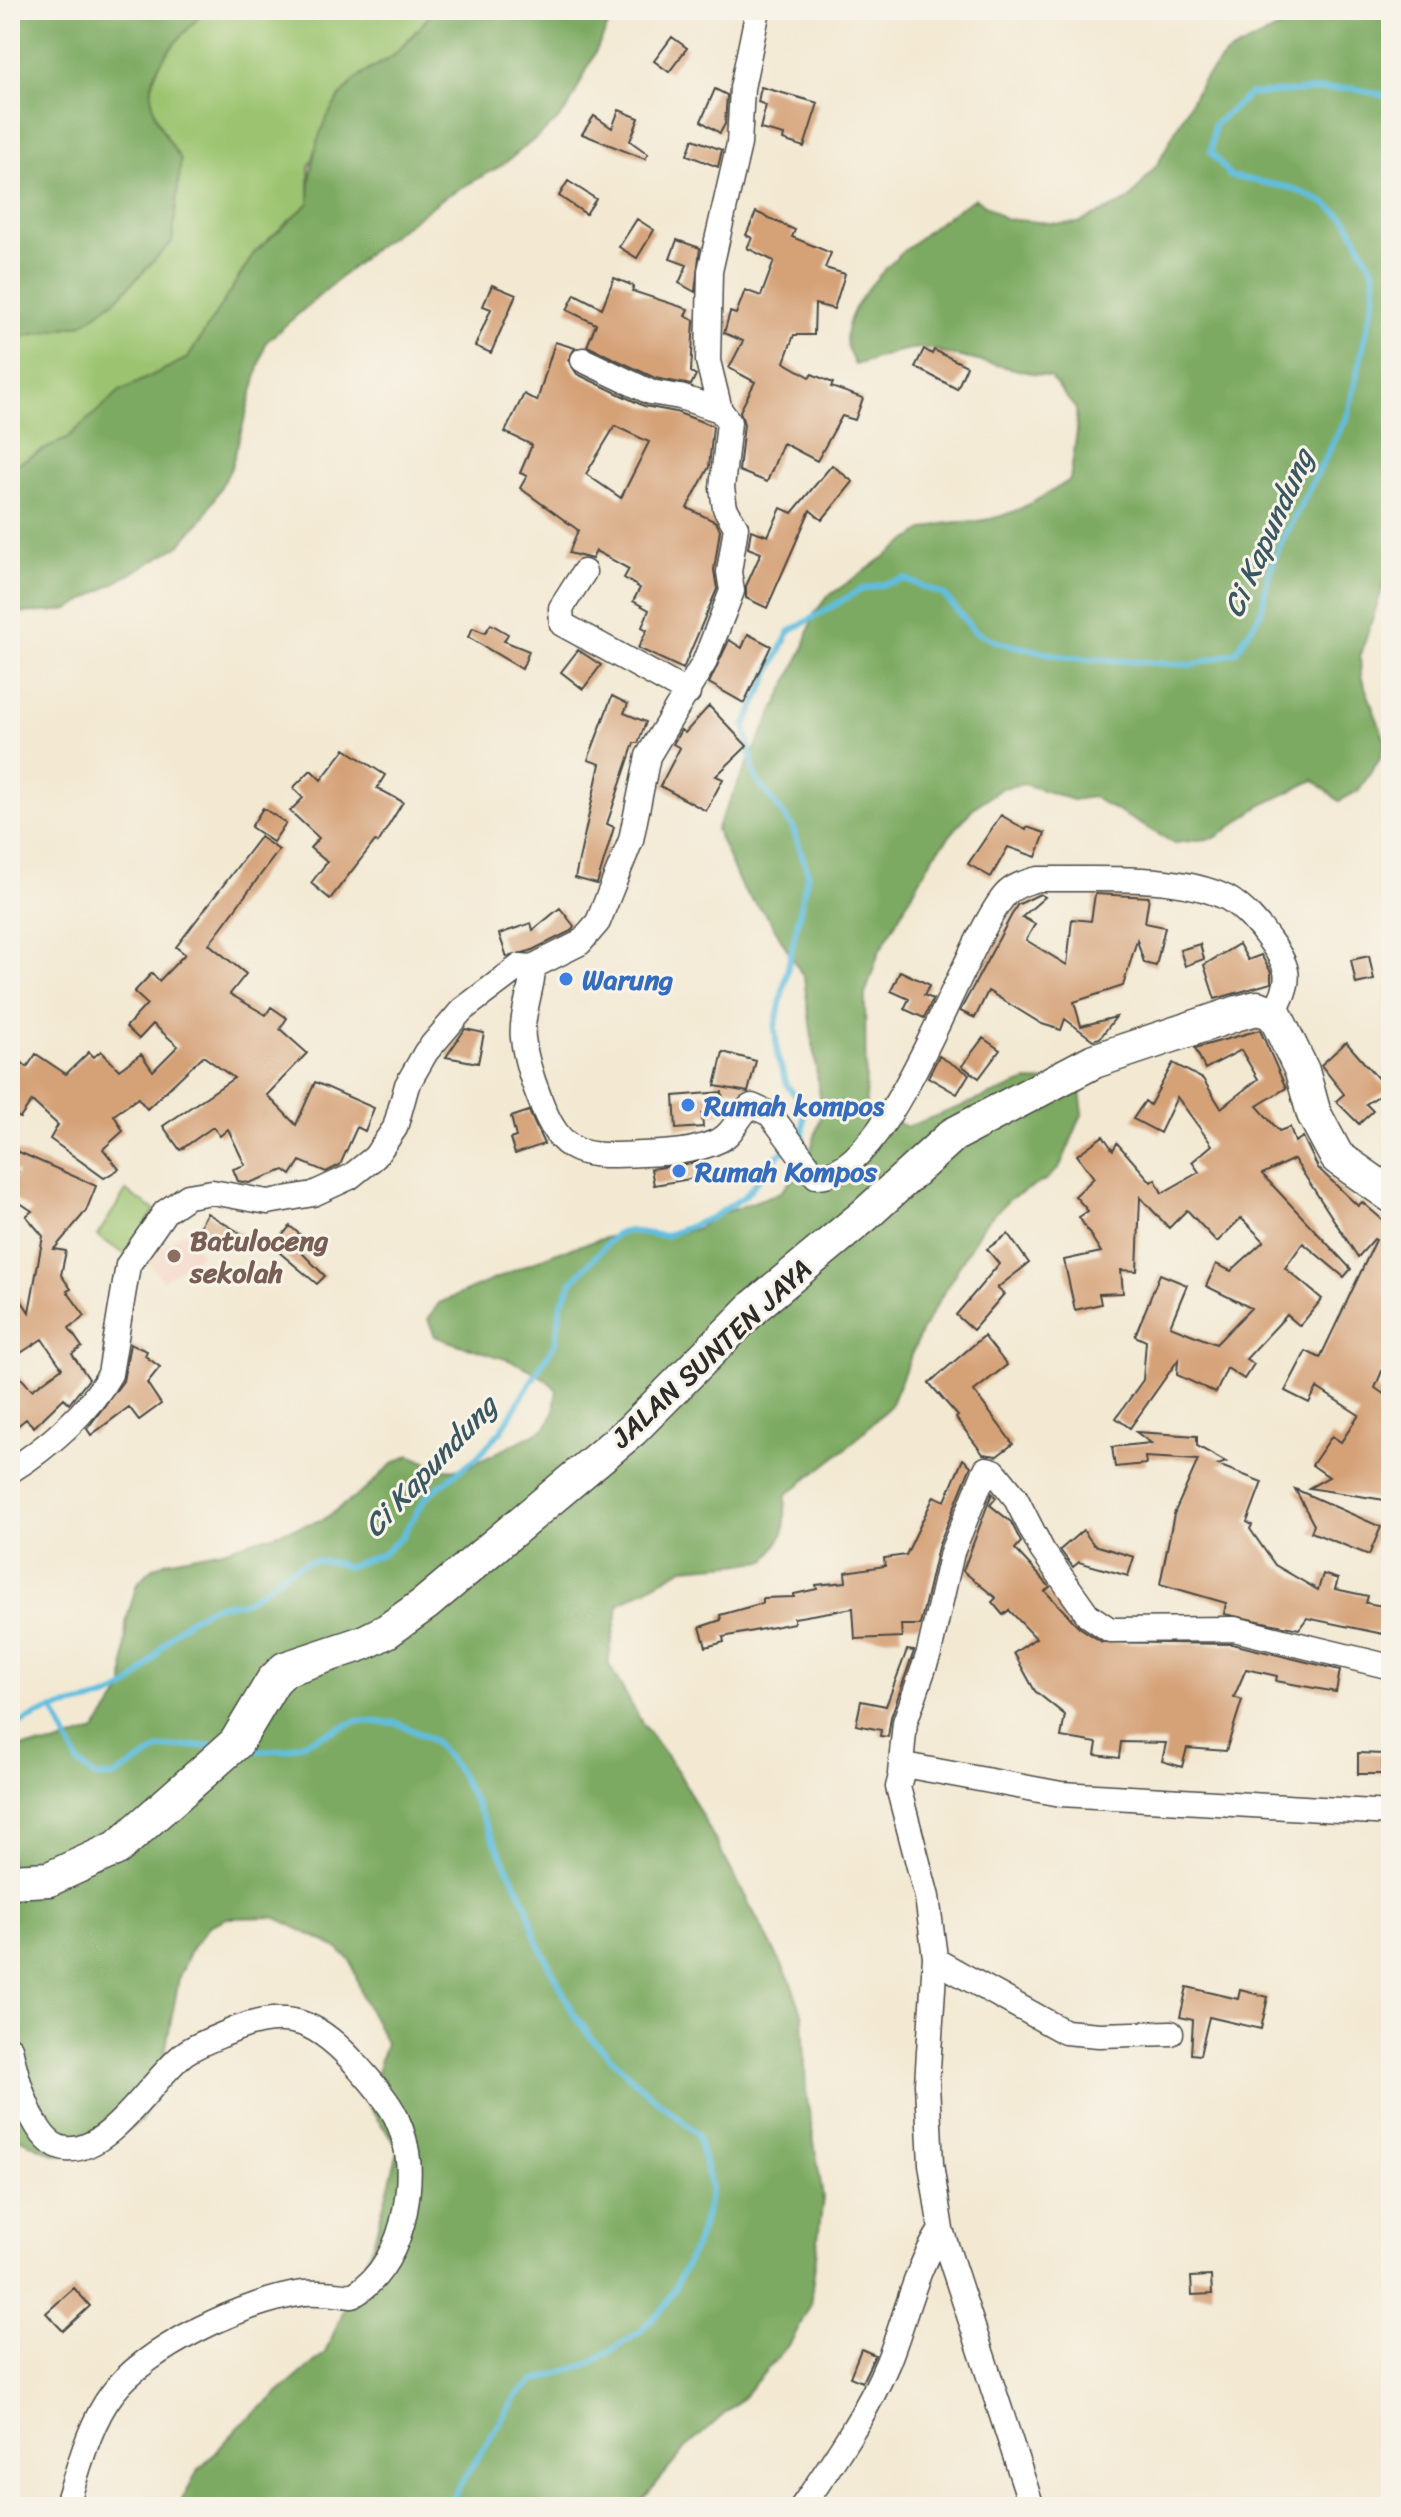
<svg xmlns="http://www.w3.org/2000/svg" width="1401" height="2517" viewBox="0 0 1401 2517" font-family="Sriracha,sans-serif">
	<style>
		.built { fill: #f5d2c2 }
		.green { fill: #9cc46f; stroke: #64784d; stroke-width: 2 }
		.forest { fill: #7daa62; stroke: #546a46; stroke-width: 2 }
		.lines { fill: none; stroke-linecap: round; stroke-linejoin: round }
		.stream { stroke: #61bedf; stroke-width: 6 }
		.building { fill: #d5a278; fill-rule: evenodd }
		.street-casing { stroke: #494844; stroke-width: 27 }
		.secondary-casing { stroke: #494844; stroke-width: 37 }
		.street { stroke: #fff; stroke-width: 24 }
		.secondary { stroke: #fff; stroke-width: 34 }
		.shop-dot { fill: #3f7fe0; stroke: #f7f3e8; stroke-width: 3 }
		.education-dot { fill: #8d6e63; stroke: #f7f3e8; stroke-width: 3 }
		.labels { text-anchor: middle; stroke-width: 6; stroke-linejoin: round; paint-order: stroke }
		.shop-label { font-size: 28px; font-weight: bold; fill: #366cbe; stroke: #f7f3e8; text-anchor: start }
		.education-label { font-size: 28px; font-weight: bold; fill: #785e54; stroke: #f7f3e8; text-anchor: start }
		.street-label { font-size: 28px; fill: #2b2b2b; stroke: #f7f3e8 }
		.water-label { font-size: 30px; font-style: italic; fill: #3b5761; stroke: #f7f3e8 }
	</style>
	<rect width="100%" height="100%" fill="#f7f3e8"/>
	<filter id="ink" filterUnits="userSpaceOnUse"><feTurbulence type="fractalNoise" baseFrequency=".0125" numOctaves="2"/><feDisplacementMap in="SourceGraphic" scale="16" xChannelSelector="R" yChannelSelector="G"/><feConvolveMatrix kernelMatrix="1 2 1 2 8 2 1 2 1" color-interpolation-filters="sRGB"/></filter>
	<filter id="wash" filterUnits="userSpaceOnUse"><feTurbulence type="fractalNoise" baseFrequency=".006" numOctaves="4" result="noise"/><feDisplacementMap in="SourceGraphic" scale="32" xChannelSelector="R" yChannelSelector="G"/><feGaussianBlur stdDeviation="1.8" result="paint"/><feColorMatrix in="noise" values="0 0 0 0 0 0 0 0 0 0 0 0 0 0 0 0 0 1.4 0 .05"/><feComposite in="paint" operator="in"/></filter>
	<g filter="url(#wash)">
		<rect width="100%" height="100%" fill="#f3e9d3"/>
		<!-- built -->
		<path class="built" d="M185 1231 201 1254 162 1281 146 1258Z"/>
		<!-- green -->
		<path class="green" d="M206 10H435L393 56 362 74 309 166V203L255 252 188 358 120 391 66 439 10 467V339L83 324 172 242 180 159C129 87 151 67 206 10Z
			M126 1191 155 1210 126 1255 97 1236Z"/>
		<!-- forest -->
		<path class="forest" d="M10 10H206C151 67 129 88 181 159L172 242 117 299 83 324 10 339Z
			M435 10H616L568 108 556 122 501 166 446 196 372 250 266 342 231 468 205 516 179 546 69 609C49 614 30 611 10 614V467L66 439 120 391 188 358 255 252 309 203C310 153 321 109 361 75 371 68 383 64 393 56 408 43 421 25 435 10Z
			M1297 10H1391V563L1360 656 1361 676 1385 740 1380 759 1358 791 1339 801 1314 780 1260 806 1215 838 1174 843 1092 797 1073 800 1024 784 1002 788 973 808 934 855 879 952 865 995 866 1109 907 1127 1027 1081 1065 1082 1080 1092 1083 1112 1060 1167 1046 1180 1011 1198 983 1225 922 1330 890 1406 848 1447 786 1495 784 1533 766 1561 684 1568 619 1604 608 1663 642 1723 679 1773 790 1980 803 2016 806 2092 823 2197 810 2306 791 2342 741 2399 686 2448 637 2507H178L197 2472 240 2426 325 2353 373 2244 399 2148 367 2105 386 2043 363 1998 351 1961 337 1948 275 1917 227 1918 209 1926 192 1948 180 1974 157 2094 141 2121 93 2151 55 2155 10 2134V1747L54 1745 95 1731 124 1689 126 1622 137 1584 150 1570 167 1561 223 1550 324 1519 366 1489 393 1463 410 1455 443 1469 462 1470 546 1428 554 1412 557 1390C528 1357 474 1353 435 1336L428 1319 439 1303 557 1252 629 1231 665 1236 698 1228 713 1217 781 1192 807 1163 822 1112 804 978 768 917 742 889 716 829 803 650 814 614 826 598 923 530C943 521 957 523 978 521 1010 518 1043 497 1070 480L1077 431 1076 409 1050 377 947 354C915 339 886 357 855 365 849 353 844 343 847 330 855 283 936 222 975 198L1005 219 1060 224 1078 223 1129 200 1158 163 1202 81 1227 54 1286 24Z"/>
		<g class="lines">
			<!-- stream -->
			<path class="stream" d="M798 1141 803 1138 804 1105 788 1087 778 1059 775 1028 808 873 793 828 755 777 745 726 789 632 860 590 905 579 944 595 974 631 997 642 1070 658 1193 665 1236 652 1261 613 1269 573 1283 539 1348 415 1375 293 1374 271 1347 220 1325 203 1291 188 1230 176 1211 152 1214 125 1250 94 1351 88 1391 97
				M53 1709 79 1764 94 1776 113 1777 161 1748 216 1745
				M10 1728C24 1722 40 1712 55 1709 79 1703 103 1702 125 1688 148 1673 158 1647 178 1629 190 1619 205 1608 220 1605 228 1603 237 1605 244 1602 284 1582 296 1546 347 1567L382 1554 401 1538 426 1497 477 1457 501 1431 556 1341 561 1304 572 1282 616 1234 629 1231 665 1236 713 1217 745 1196 778 1155 788 1148
				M243 1751 286 1750 357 1721 397 1723 434 1741 458 1770 526 1903 536 1939 574 2014 592 2039 639 2085 697 2133 711 2187 708 2207 696 2245 666 2305 639 2333 591 2363 533 2382 519 2393 446 2507"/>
		</g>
		<g id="blocks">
			<!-- building -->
			<path class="building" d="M672 37 687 48 669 72 654 61Z
				M761 87 818 103 804 147 783 140 784 135 760 129 766 105 758 102Z
				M715 89 727 95 725 124 720 133 701 121Z
				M619 110 639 118 630 141 648 154 645 159 582 134 594 116 612 128Z
				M693 139 722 150 718 167 687 155Z
				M568 181 596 199 586 214 559 196Z
				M756 212 795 230 792 237 831 253 825 268 845 274 834 309 815 304 814 335H794L784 362 810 377 812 374 833 383 831 387 863 398 855 420 842 416 817 461 783 443 767 482 739 471 744 424 740 411 755 382 729 368 743 341 724 333 730 312 736 314 745 290 761 296 774 261 747 248 752 238 746 235Z
				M637 219 654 230 637 258 619 247Z
				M677 240 700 248 695 292 679 283 687 265 670 259Z
				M614 278 634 286 632 291 688 309 685 316 694 320 691 372 696 375 691 385 655 378 587 346 596 324 567 310 575 294 602 308Z
				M492 285 516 295 491 353 475 346 491 309 483 306Z
				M555 342 575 348 568 360 577 374 644 406 676 412 713 426 709 467 687 508 716 522 720 530 714 570 717 589 683 669 638 648 647 630 642 627 649 610 633 601 640 588 624 578 629 569 596 551 592 559 569 553 578 530 520 488 527 476 520 473 532 445 505 432 524 394 537 401ZM615 426 649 442 621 498 586 474Z
				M924 349 932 354 934 350 967 366 957 389 915 367Z
				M832 465 853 482 822 520 810 510 767 608 746 598V586L761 553 748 548 751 530 768 536 781 508 792 513Z
				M491 624 508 634 504 641 529 651 522 669 468 637 473 628 485 633Z
				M748 634 771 646 744 703 709 683 729 640 742 648Z
				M578 650 601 665 583 689 561 672Z
				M612 696 628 704 624 713 646 722 638 743H634L607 824 614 827 597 884 575 878 600 764 588 760Z
				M709 706 747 746 716 776 723 779 706 811 660 786 680 748 673 744 681 730 685 733Z
				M345 749 385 775 377 788 403 802 378 843 375 841 330 899 311 883 327 862 310 848 319 838 290 811 303 798 293 788 311 770 321 780Z
				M263 808 286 823 273 842 251 827Z
				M1001 815 1026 830 1027 827 1045 833 1036 857 1008 847 991 877 968 864Z
				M260 837 279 850 209 944 246 974 230 994 266 1015 271 1007 287 1018 280 1029 307 1053 267 1095 296 1125 315 1082 374 1108 365 1131 357 1127 340 1165 326 1172 300 1161 291 1175 284 1170 249 1183 238 1181 233 1169 245 1165 228 1129 220 1136 213 1127 180 1150 163 1126 234 1078 203 1056 147 1109 138 1098 114 1115 123 1131 103 1149 119 1169 104 1178 50 1139 58 1125 32 1101 20 1118 10 1111V1052L27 1067 36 1054 66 1074 89 1052 94 1057 101 1051 119 1070 141 1054 153 1071 178 1046 153 1024 139 1039 126 1027 147 1004 134 992 152 973 159 981 185 954 176 947Z
				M1040 894 1045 897 1022 917 1035 924 1026 940 1067 965 1072 919 1091 921 1095 894 1149 897 1145 923 1165 927 1156 966 1144 963 1137 940 1123 986 1074 1002 1081 1026 1116 1017 1100 1038 1093 1040 1065 1019 1061 1030 1042 1024 988 991 975 1018 960 1011 1017 905Z
				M560 908 574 926 571 931 530 951 507 957 499 934 531 923 533 930Z
				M1200 944 1204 959 1185 966 1180 950Z
				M1239 944 1248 960 1261 955 1271 972V983L1215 999 1204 965Z
				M1369 956 1374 980 1356 984 1351 960Z
				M900 971 930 985 924 995 933 999 924 1018 904 1009 909 999 891 991Z
				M465 1029 484 1033 478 1063 446 1057Z
				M1260 1030 1286 1088 1257 1106 1279 1131 1290 1127 1295 1142 1303 1137 1318 1168 1358 1206 1362 1202 1385 1222 1391 1215V1349L1375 1388 1391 1399V1501L1309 1488 1329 1477 1312 1465 1332 1436 1341 1442 1359 1415 1317 1388 1309 1403 1285 1391 1306 1351 1320 1358 1376 1240 1374 1239 1358 1257 1294 1159 1262 1174 1351 1269 1344 1277 1303 1243 1285 1268 1322 1299 1300 1326 1287 1315 1246 1359 1254 1364 1244 1379 1227 1368 1216 1393 1177 1375 1178 1360 1130 1428 1116 1418 1143 1380 1146 1341 1135 1336 1160 1274 1187 1285 1170 1326 1216 1344 1251 1308 1206 1286 1216 1264 1231 1271 1264 1241 1241 1218 1217 1242 1187 1210 1169 1228 1140 1197 1137 1271 1121 1270 1123 1293 1099 1294 1101 1304 1075 1310 1064 1260 1101 1252 1079 1217 1088 1211 1075 1196 1094 1178 1077 1155 1103 1136 1113 1150 1117 1143 1151 1182 1155 1179 1162 1193 1199 1172 1192 1162 1212 1145 1177 1097 1160 1133 1133 1119 1145 1101 1150 1105 1173 1063 1203 1079 1221 1108 1258 1079 1241 1050 1205 1069 1195 1048Z
				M983 1038 1000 1050 979 1078 962 1066Z
				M1346 1042 1388 1090 1366 1104 1373 1111 1359 1124 1336 1101 1344 1094 1321 1065Z
				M723 1052 756 1061 748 1092 715 1086Z
				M939 1056 969 1074 957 1094 928 1077Z
				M722 1092 724 1113 702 1114 703 1127 676 1129 674 1096Z
				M529 1111 544 1144 515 1154 510 1139 516 1137 511 1117Z
				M10 1148 96 1186 86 1211 54 1249 66 1251 61 1275 71 1289 67 1291 85 1316 69 1328 82 1347 72 1354 89 1379 69 1404 64 1398 34 1427 26 1419 10 1432V1366L32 1390 62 1368 42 1339 10 1360V1283L29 1312 43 1236 26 1216 32 1211 10 1196V1184L18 1172 10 1168Z
				M706 1161 708 1176 654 1185 651 1169Z
				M207 1213 245 1236 236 1251 199 1228Z
				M290 1226 304 1238 296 1247 325 1276 317 1284 273 1247Z
				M1008 1234 1029 1263 997 1288 1004 1294 973 1330 956 1315 999 1264 987 1249Z
				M984 1336 1007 1365 974 1391 1013 1444 997 1456 983 1454 956 1418 958 1416 929 1383Z
				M130 1344 147 1351 145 1356 160 1367 147 1383 161 1404 139 1420 129 1407 91 1435 87 1429 123 1381Z
				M1136 1432 1197 1436V1446L1226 1462 1218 1465 1262 1482 1247 1522 1252 1525 1250 1529 1275 1565 1318 1590 1323 1574 1338 1579 1335 1589 1368 1596 1366 1603 1389 1607 1383 1634 1307 1618 1299 1629 1224 1614 1226 1603 1160 1584 1174 1514 1198 1460 1145 1457 1146 1464 1115 1467 1112 1447 1151 1443Z
				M963 1459 971 1466 938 1547 920 1625H901L902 1637 855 1639 853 1608 794 1618V1623L723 1637 724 1642 706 1647 700 1627 721 1620 720 1615 763 1603V1598L794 1597V1594L817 1589 816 1585 846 1582 845 1572 885 1566 884 1558 906 1555 934 1496 945 1501Z
				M1295 1489 1381 1527 1369 1555 1311 1532 1314 1525Z
				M992 1493 996 1498 990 1505 1011 1522 1021 1542 1015 1549 1050 1587 1045 1591 1079 1627 1102 1642 1232 1644 1340 1670 1336 1692 1276 1681 1277 1676 1246 1669 1234 1697 1242 1700 1226 1751 1187 1748 1182 1767 1162 1761 1166 1743 1121 1742 1119 1758 1095 1755 1097 1743 1061 1737 1065 1715 1035 1691 1014 1653 1036 1638 1009 1610 1003 1615 992 1602 996 1598 963 1571Z
				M1083 1530 1094 1545 1134 1557 1128 1576 1079 1562 1073 1567 1060 1550Z
				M907 1650 914 1651 891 1717 888 1737 880 1736 881 1730 856 1725 861 1701 886 1706Z
				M1358 1753 1383 1754 1382 1774H1358Z
				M1187 1987 1238 1999 1240 1990 1268 1997 1261 2029 1209 2017 1200 2055 1191 2054 1193 2020 1180 2017Z
				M1211 2276 1212 2294 1192 2295 1191 2277Z
				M74 2288 90 2306 63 2331 46 2313Z
				M861 2349 875 2355 862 2382 850 2377Z"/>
		</g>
	</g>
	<g filter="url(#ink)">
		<use href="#blocks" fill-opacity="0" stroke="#494844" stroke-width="2"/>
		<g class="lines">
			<!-- street casing -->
			<g class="street-casing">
				<path id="street" d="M583 360 650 392 680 397 720 410
					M584 572 561 608 562 624 688 693
					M532 967C536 978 520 1016 523 1038 525 1057 532 1079 539 1097 561 1158 582 1157 642 1154 669 1153 695 1152 720 1140 735 1133 739 1112 752 1106L770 1114 816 1176C891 1178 961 947 1005 895 1013 886 1026 882 1038 879 1094 880 1176 873 1227 898 1243 907 1260 926 1270 941 1292 971 1291 981 1274 1013
					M10 1471C47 1448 89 1412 110 1374L128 1265 165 1212 188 1196 212 1192 268 1202 313 1194 350 1177 375 1157 395 1128 407 1085 426 1052 462 1010 520 966 532 967 580 943 598 922 631 840 648 756 704 663 732 591 729 572 736 527 725 508 722 488 729 422 720 410 708 361 710 271 739 144 742 88 758 10
					M900 1774 905 1722 929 1653 952 1552 986 1469 994 1471 1015 1497 1042 1550 1088 1615 1110 1630 1234 1629 1391 1667
					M935 1960 1065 2032 1099 2035 1171 2033
					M10 2048C16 2075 33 2146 66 2149 111 2153 152 2078 185 2053 198 2044 215 2038 229 2032 288 2006 319 2022 360 2069 373 2084 387 2099 396 2117 411 2149 411 2177 405 2211 399 2244 382 2279 352 2296 337 2294 320 2292 304 2293 248 2300 145 2348 112 2394 89 2424 78 2471 66 2507
					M802 2507C833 2462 867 2413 888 2362 906 2318 914 2271 941 2230
					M1032 2507 941 2230 931 2164 927 2084 935 1957 927 1897 898 1787 904 1765 1061 1794 1391 1813"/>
			</g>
			<!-- secondary casing -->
			<g class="secondary-casing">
				<path id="secondary" d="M10 1881 49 1879 117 1848 236 1743 273 1681 285 1669 363 1643 387 1631 425 1604 632 1430 755 1306 865 1215 953 1135 1094 1061 1238 1013 1257 1008 1274 1013 1302 1071 1314 1114 1337 1157 1391 1195"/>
			</g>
			<!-- street -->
			<use href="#street" class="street"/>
			<!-- secondary -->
			<use href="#secondary" class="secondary"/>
		</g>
	</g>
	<!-- markers -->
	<g class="shop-dot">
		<circle cx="566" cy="979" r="8"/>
		<circle cx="688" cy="1105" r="8"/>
		<circle cx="679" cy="1171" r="8"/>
	</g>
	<circle class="education-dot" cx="174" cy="1256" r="8"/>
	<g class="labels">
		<!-- shop labels -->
		<g class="shop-label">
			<text x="582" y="989">Warung</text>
			<text x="704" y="1115">Rumah kompos</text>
			<text x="695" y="1181">Rumah Kompos</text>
		</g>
		<!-- education labels -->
		<g class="education-label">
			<text x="190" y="1250">Batuloceng<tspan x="190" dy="32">sekolah</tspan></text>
		</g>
		<!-- street labels -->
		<g class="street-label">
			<text transform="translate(711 1353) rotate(-43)" y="10">JALAN SUNTEN JAYA</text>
		</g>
		<!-- water labels -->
		<g class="water-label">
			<text transform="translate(1268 533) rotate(-66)" y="10">Ci Kapundung</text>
			<text transform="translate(430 1466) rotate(-47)" y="10">Ci Kapundung</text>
		</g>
	</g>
	<!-- margin -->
	<rect width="1401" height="2517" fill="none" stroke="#f7f3e8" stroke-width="40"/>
</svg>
